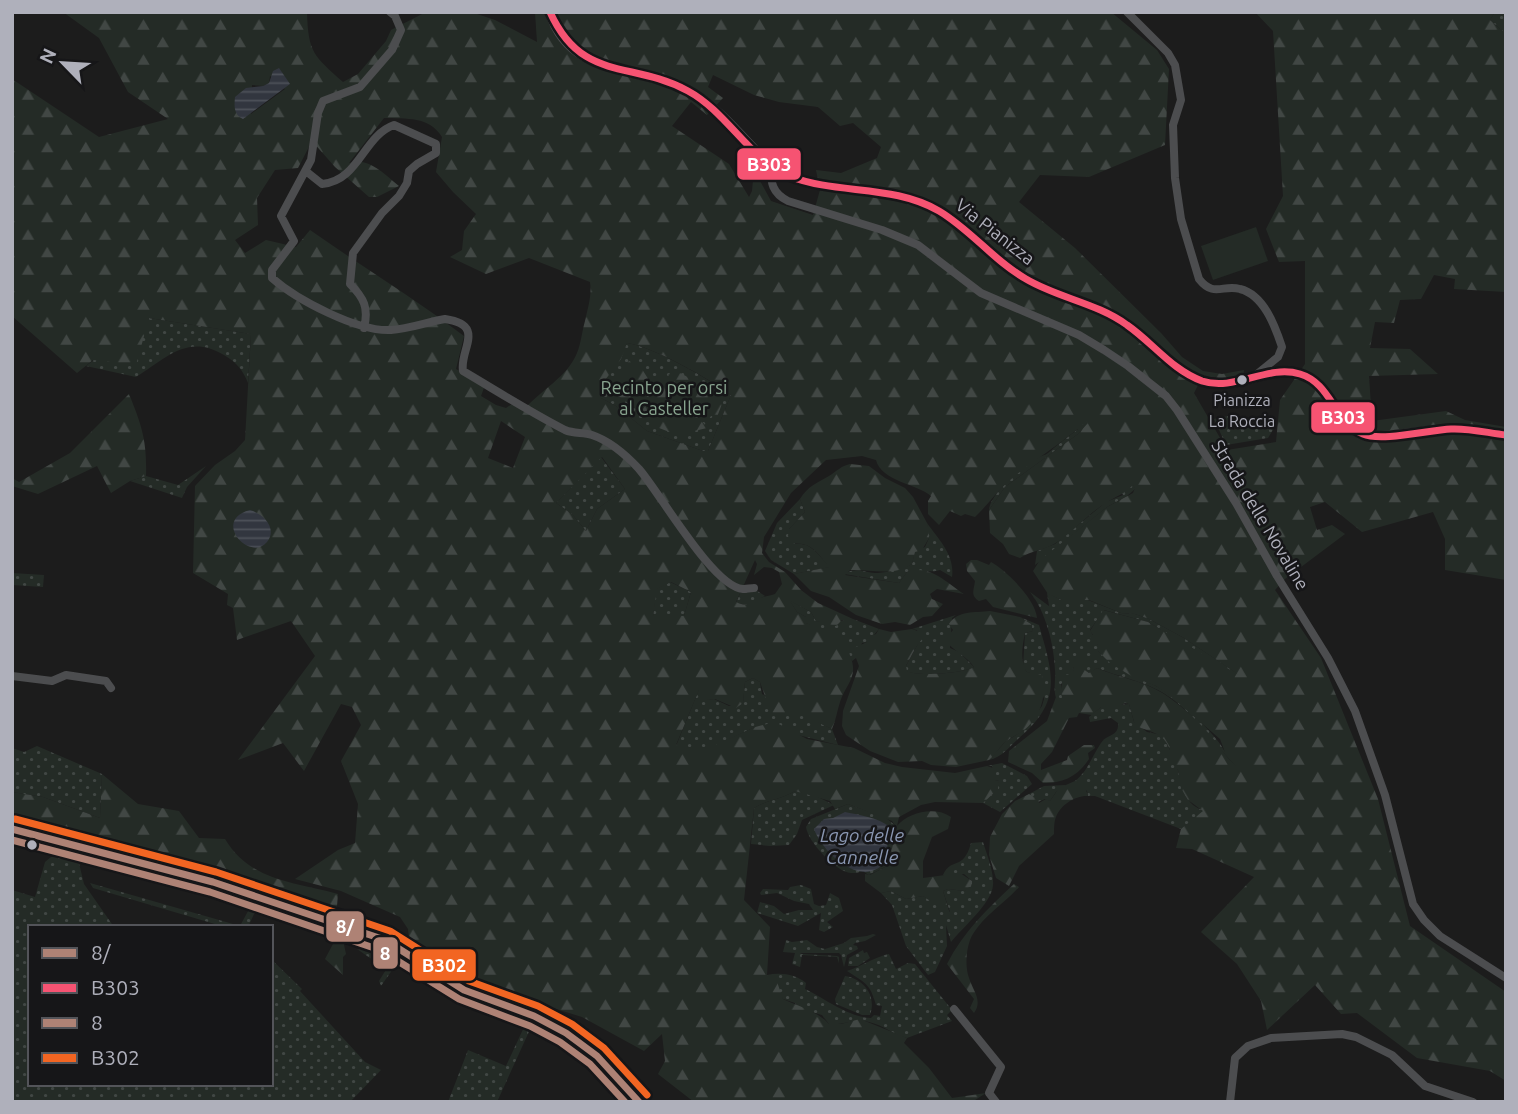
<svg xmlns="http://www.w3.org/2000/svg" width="1518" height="1114" viewBox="0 0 1518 1114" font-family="Ubuntu,sans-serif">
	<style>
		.green { fill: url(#green-dots); fill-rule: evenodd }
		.forest { fill: url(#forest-firs); fill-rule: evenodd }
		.pitch { fill: #242b26 }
		.water { fill: url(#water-rules) }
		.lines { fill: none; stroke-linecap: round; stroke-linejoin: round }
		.minor { stroke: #4c4d4f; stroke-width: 8 }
		.major { stroke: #4f4f52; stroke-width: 10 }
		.bus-1-casing { stroke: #161618; stroke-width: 12 }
		.bus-2-casing { stroke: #161618; stroke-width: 12 }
		.bus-3-casing { stroke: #161618; stroke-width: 12 }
		.bus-4-casing { stroke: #161618; stroke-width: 12 }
		.bus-1 { stroke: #ae8275; stroke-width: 7 }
		.bus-2 { stroke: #f65372; stroke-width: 7 }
		.bus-3 { stroke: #ae8275; stroke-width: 7 }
		.bus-4 { stroke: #f26522; stroke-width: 7 }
		.bus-dot { fill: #afb0bb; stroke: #161618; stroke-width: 2.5 }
		.labels { text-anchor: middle; stroke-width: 5; stroke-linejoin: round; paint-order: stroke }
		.bus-label { font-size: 16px; fill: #afb0bb; stroke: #161618 }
		.street-label { font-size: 18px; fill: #afb0bb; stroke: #161618 }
		.park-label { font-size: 18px; fill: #88a48f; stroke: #161618 }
		.water-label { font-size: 19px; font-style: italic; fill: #8a97b2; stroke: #161618 }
		.line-badge { stroke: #161618; stroke-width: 2.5 }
		.badge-label { font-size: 19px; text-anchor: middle; font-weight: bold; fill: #fff }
	</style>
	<defs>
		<pattern id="green-dots" width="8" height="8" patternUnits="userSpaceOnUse" patternTransform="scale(1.75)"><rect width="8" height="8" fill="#242b26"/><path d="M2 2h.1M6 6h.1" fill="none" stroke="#414744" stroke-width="1.8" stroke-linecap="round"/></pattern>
		<pattern id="forest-firs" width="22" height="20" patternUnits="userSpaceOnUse" patternTransform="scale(1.75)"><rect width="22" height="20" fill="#242b26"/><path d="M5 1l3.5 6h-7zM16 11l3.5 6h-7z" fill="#414744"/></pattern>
		<pattern id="water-rules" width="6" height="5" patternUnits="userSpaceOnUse" patternTransform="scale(1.75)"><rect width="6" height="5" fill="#32363f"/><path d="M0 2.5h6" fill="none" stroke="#4d5159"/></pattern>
	</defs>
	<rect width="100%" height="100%" fill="#1c1c1c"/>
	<!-- green -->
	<path class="green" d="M1495 12H1506V34L1490 20Z
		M149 318 251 334 248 383C243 370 236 362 224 355 188 333 166 358 136 377L86 366Z
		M627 343C652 346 709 379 731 395L708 451H703L647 431 616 406 601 398 600 388Z
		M1079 405 1116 454 1274 734 1216 805 1181 829 1095 796H1088L1087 791 1075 781C1088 771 1092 756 1101 743 1108 733 1119 737 1118 723L1111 718 1090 722 1089 717 1101 707 1129 704 1134 722 1147 732 1162 735C1168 745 1173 756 1177 767 1182 784 1183 803 1202 810L1240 770C1213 744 1192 708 1158 690 1138 680 1117 676 1097 668L1090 673 1073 667 1074 674 1061 684 1064 705C1060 703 1058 702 1056 698 1053 689 1056 679 1055 670 1054 645 1046 612 1030 592L1049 606 1047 593 1062 600H1088L1121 613 1135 614 1149 619 1184 638 1238 674 1135 489 1127 496 1107 507 1035 565 1037 551 1055 544 1106 502 1123 495 1088 424 1078 434 1005 487 989 510C990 493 1023 466 1038 458 1042 455 1044 456 1048 453 1057 445 1068 437 1078 429ZM1104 610 1148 622 1199 653 1225 752C1217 734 1173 694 1154 685 1133 676 1115 668 1098 651V645L1090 630Z
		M1228 416 1233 430 1275 420 1273 430 1268 438 1226 445 1214 419Z
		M601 457 625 489 597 509 586 531 572 514 556 503Z
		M206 466 187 487 182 498 130 481 146 476 178 485Z
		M800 499 805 512 789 529 795 544C811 541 820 557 830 567L794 574 771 560 765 551 777 523Z
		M927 523C939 540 955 555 952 577L940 570C930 573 918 570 907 572L899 583 844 574C856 566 865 573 878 573 888 572 904 569 912 564L915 551 925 547 929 538Z
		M12 573 44 575 43 587 12 585Z
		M670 582 691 592 684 616H653L656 589Z
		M754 589 765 596 748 605 736 603 741 591Z
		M789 600 811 612 816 621 829 623 853 619 879 629 868 642 862 643 856 658 852 661C842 636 829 634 806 623V617L797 612Z
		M956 615 952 618 950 648 959 652 974 667C965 673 916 677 906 671V666L920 640 917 630 912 629Z
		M1020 617 1039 625C1053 674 1063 701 1019 738 1009 747 1002 757 989 760L1005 742 1024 730 1042 706 1044 699 1037 675 1027 672 1023 667 1025 633 1033 631 1031 624Z
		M753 678 760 682 762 694 832 729 838 745 762 726 755 727 704 751 676 746 700 687 708 700 714 699 729 706 743 703 745 682Z
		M37 746 102 774 100 818 43 797 12 792V748L24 752Z
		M1002 763 1027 776 1032 784 1000 812 983 803 986 797 992 795 999 781 995 780 992 766H987Z
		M1066 785 1056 792 1050 801 1045 799 1038 802 1029 794 1044 786Z
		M795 791 814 795 834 805 802 820 797 834 789 845 770 846 751 844 754 808C767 800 782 799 795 791Z
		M848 804 886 818 896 826 889 865 869 875 864 872 878 866C870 868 859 874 851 873 836 872 808 842 806 827L811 819Z
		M983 842C987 855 994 872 993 885 992 903 962 928 951 942L946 925 947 946 935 972 928 975 906 946 892 905 881 893 891 891 906 899 923 896 950 912 943 891 948 889 965 891 972 881 964 874 945 876 943 875C952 856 963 872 971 843Z
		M63 855H77L84 884 114 927H30V1084H271V959L302 989 300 991 365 1062 381 1070 350 1102H12V890L35 897 45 862 51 857Z
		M90 883 240 926 254 900 260 901 248 927H225L93 888Z
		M801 885 811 889 814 904 819 906 826 905 830 893 839 898 843 911 827 922 833 927 824 932 819 930 821 913 798 926 757 913 760 902 774 906 784 914 799 910H813L809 904 794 901 777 893 761 895 760 893 763 889 788 890 790 887Z
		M873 934 876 935 865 941 855 943 853 945 857 946 858 949 847 955 844 967 841 955 839 953H800L802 954 837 956 839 957V963L837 957 802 955 800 967 792 964 795 953 783 952 786 940 792 942 807 940 817 947 825 949 844 943 851 938 867 936Z
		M361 938 388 953 383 967 357 949 362 950 364 943 360 942Z
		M863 950 864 953 867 952 870 958 858 966H848L849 958Z
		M889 954 896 969 908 963 915 964 952 1010 947 1015 952 1021 907 1038C894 1035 883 1025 869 1022 855 1018 843 1026 829 1024L822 1015 801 1009 795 1003 783 999 767 975C780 972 796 974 806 983L805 989C824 998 850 1018 871 1018L874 1015 880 1016 882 1006 876 1005C870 983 865 983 847 971 857 968 880 955 889 954Z
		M397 958 424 967 559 1033 594 1059 591 1062 532 1025 497 1102H448L468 1050 506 1066 525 1025 472 1004 395 966 381 986 379 981 392 960Z
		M845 976C864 979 877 996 870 1015H862L836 1004 835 999Z"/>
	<!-- forest -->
	<path class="forest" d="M63 12H307C308 53 314 56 343 82L358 74 386 41 391 30 426 12H471L495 20 537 42 535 12H1111L1157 50 1169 69 1165 145 1089 177 1040 175 1019 202 1075 248 1161 333 1182 357 1203 371 1222 374 1244 370 1243 377 1227 381 1201 379 1194 393 1227 450 1276 442 1280 400 1305 364V261L1279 262 1266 229 1283 196 1273 31 1255 12H1495L1490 20 1506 34V292L1454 289 1455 279 1434 275 1421 299 1400 300 1394 323 1375 322 1370 348 1410 349 1438 374 1369 376 1372 421 1446 411 1465 420 1506 427V580L1445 570V539L1433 512 1362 532 1325 502 1310 507 1317 530 1332 525 1345 534 1285 579 1275 590 1321 658 1378 799 1410 926 1506 992V1081L1490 1071 1417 1058 1357 1013 1341 1014 1315 985 1267 1030 1261 1001 1237 964 1201 932 1254 877 1192 849 1176 848 1181 829 1203 811 1188 800 1181 788 1178 770 1167 757 1170 750C1163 731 1152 734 1135 725L1129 704 1125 703 1118 707H1101L1092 715 1079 713 1077 717 1069 718 1052 752 1041 764V770L1067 760 1068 756 1084 745H1094L1095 748 1088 753 1089 759C1077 777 1063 783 1043 783L1032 773 1008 762 1009 751 1047 721 1056 697 1063 704 1061 691 1063 676 1073 673 1074 659 1078 656 1084 659 1086 663 1083 669 1089 673 1097 668C1120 678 1146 681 1167 696 1184 708 1203 725 1215 741 1223 752 1230 762 1241 769L1225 752 1220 739 1169 695 1156 686 1133 677 1110 663 1098 651V645L1090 637 1093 635 1090 631 1103 610 1148 622 1239 675 1184 638 1149 619 1135 614 1121 613 1089 600H1062L1048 594 1033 571 1040 560 1107 507 1133 493 1135 488 1133 485C1125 494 1116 496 1106 503 1087 514 1073 533 1054 544 1042 551 1032 550 1020 558L1009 554 1003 544 990 533 989 510 1005 487 1078 434 1088 423 1087 421C1062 444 1034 459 1009 481 996 492 987 506 975 517L965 514 961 516 950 511 939 525 928 514V501L931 496C917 484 881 481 876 460L862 456 826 460 791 493 764 537 762 553 769 562 785 572 801 590 818 603 853 619 847 622 842 620 836 626 816 621 811 612 790 601 797 612 806 617V623L839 635 841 642C847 646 847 649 850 655 859 678 846 683 840 702 837 711 836 720 832 729L797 713 792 716 771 713 760 682 753 678 745 682 743 703 736 708 715 699 708 700 703 698 699 690 676 745 704 750 755 727 775 722 807 739 854 748 885 763 902 767 955 773 987 766 996 769 995 780 999 781 998 789 983 803 935 802 921 805 899 817 897 826C909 812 935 806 951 817L948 829 932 837 923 861V878L960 873 972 881V884L965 891 948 889 943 891 950 914 923 896 906 899 891 891 881 893 865 881V874L870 875 889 865 896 827 892 821 848 804 835 809 830 801 795 791C782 799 767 800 754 808L744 900 770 927 767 975 776 979 783 999C796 1005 820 1013 829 1024H841L860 1019 907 1038 904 1043 929 1068 952 1098 986 1093 972 1102H694L658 1074 665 1061 662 1034 644 1051 582 1017 505 993 501 1001C466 990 438 968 410 947L408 929 400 917 341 891 295 879 338 850 355 843 358 804 341 761 361 725 352 707 341 704 304 771 283 743 238 760 315 656 291 621 237 640 233 608 227 605 228 594 193 573 195 486 215 465 235 451 245 440 251 334 149 318 136 365 93 360 77 373 12 316V79L99 137 168 119 128 92 99 38ZM713 75 754 95 779 102 818 107 840 126 853 123 881 147 877 158 841 173 816 170 820 190 813 215 771 201 754 170 752 191 749 197 729 164 672 126 691 102 707 115 723 98 708 87ZM270 76 285 89 251 114 252 85 263 86 269 83ZM384 118C407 119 429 116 442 137L436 172 453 192 476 214 464 231 462 250 450 257 486 274 529 258 590 282C592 296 588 307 585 321 582 331 581 344 577 353 567 378 540 390 524 410L512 404 506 408 496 405 481 396 485 385 456 369 464 336C414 298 361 266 310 230L296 247 266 240 245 253 235 240 258 225 257 198 275 170 298 168 312 141 335 167 369 197H377L399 186C384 174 369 157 349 163ZM627 343C652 346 710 379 731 395L708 451H703L647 431 616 406 601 398 600 393 602 384 621 359ZM501 421 525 437 513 468 488 458ZM602 457 625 489 597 509 586 531 572 514 556 503ZM755 560 757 564 754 575 764 567 772 568 779 572 782 584 775 594C770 596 763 596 758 599 748 604 747 607 736 602ZM671 582 691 592 684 616H653L657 589Z
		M629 361 640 366 652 385 650 393 636 409 609 389Z
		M676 371 725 396 717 417 711 416 709 419C686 413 685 389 668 375Z
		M661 373C679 381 680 400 691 414 697 420 704 421 707 428L677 435 654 426 650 419 644 416 643 409 655 393 656 380Z
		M129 394C142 426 147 441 146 476L130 481 111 493 97 466 38 494 12 486V478L19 482 70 453Z
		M850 464 869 466 885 478 905 488 913 497 927 523 929 531V538L922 550 915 552 912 564C894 577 870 569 850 570L845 575 899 583 907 572C931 564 946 583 964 594L937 589 930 594 932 599 943 604 932 616 923 617 910 625 895 622 882 624 856 615 829 597 811 591 794 574 829 567C818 554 811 541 792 544L788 536 789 529 805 512 800 499C808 486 817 483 829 476 837 471 841 466 850 464Z
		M971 560H977L989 565 991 562C1006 570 1036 600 1037 618L993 607 986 599 979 601C970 595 974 590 975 581L967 571 966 564Z
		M990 611 1020 617 1031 624 1033 631 1025 633C1022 646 1020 662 1027 672L1042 675C1047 697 1041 716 1023 731 1017 735 1010 738 1004 743 998 749 995 755 989 760L956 767 931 765 922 761 898 762 870 751 846 735 842 726 843 711 859 666 856 658V647L867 642 868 637 876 634 879 629 891 632 912 629 923 633 925 637C918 641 910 659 906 666L907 671C916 677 965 673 974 667 967 656 953 651 945 640L953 630 949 624C958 610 975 613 990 611Z
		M102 774 138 804 179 811 199 838 225 839C250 881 294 882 338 894L336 918 178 867 22 827 12 819V792L43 797 100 818Z
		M1075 781 1085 787 1088 796C1076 795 1060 805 1056 817 1054 821 1054 829 1054 834L1019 866 1009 886 996 878 989 855 990 837 1002 814 1015 801 1029 794 1038 799 1039 803 1046 799 1050 801 1059 788Z
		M1014 884 1019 887C1004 904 979 919 970 940 966 951 965 967 969 978 973 991 983 1000 974 1013L970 1008 974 999 947 964C963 932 988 908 1014 884Z
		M341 929 348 931 344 945 346 954 343 957V975L325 959Z"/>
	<!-- pitch -->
	<path class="pitch" d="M1256 227 1268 261 1213 280 1201 246Z"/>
	<!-- water -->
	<path class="water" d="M279 68 290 84 243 119C234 115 234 107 235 97L246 88 263 86 269 83 273 71Z
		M250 510C263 514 278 528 267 542 250 563 211 520 250 510Z
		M845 812C860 815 879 818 890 827L885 862C862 890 822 852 814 829L824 819 833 818Z"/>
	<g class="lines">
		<!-- minor -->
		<path class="minor" d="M390 12 395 16 401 30 392 50 360 87 323 101 318 113 311 160 281 216 294 241 272 270V278C297 300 358 332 391 330 409 329 427 322 445 319 487 325 459 350 463 371 497 391 530 412 565 430 574 434 583 432 592 435 610 441 626 455 639 469 660 493 713 587 743 589 744 589 753 588 754 588
			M1127 12 1168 53 1175 65 1181 100 1173 125 1175 178 1181 219 1199 279C1214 298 1223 284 1240 289 1264 295 1275 326 1282 347L1278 357 1257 374
			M770 166C771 183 772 193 788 201L882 230 918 245 981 293 1079 335 1104 350 1128 366 1166 396 1177 410 1236 503 1277 576 1328 658 1355 711 1385 795 1413 904 1424 920 1440 936 1506 978
			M307 172 322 184C359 181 363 136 394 125L436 144V153L417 164 409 171 407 183 399 196 382 213 353 253 350 284C364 298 369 308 364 328
			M12 676 52 681 66 675 106 681 111 688
			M954 1009 1001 1067 989 1093 996 1102
			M1230 1102 1235 1058 1248 1046 1271 1038 1342 1034 1356 1037 1392 1055 1425 1086 1473 1102"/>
		<!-- major -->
		<path class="major" d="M550 12C570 78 638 64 687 90 720 108 744 140 770 166 817 196 878 183 928 205 962 221 986 252 1016 273 1046 294 1086 300 1117 318 1145 334 1164 363 1192 377 1233 398 1265 363 1301 374 1333 384 1328 420 1364 435 1378 440 1438 428 1458 429 1474 430 1490 433 1506 435
			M12 829 213 882 385 940 464 990 534 1016 566 1033 597 1056 639 1102"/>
		<!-- bus-1 casing -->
		<g class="bus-1-casing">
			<path id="bus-1" d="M12 829 213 882 385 940 464 990 534 1016 566 1033 597 1056 639 1102"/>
		</g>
		<!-- bus-2 casing -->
		<g class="bus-2-casing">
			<path id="bus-2" d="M550 12C582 83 631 60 688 91 727 112 750 160 789 176 837 195 893 184 939 211 971 230 994 261 1026 279 1058 298 1097 303 1127 325 1153 343 1172 370 1202 381 1235 392 1267 364 1300 374 1331 383 1334 422 1363 434 1381 442 1429 430 1451 429 1469 428 1488 433 1506 435"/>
		</g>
		<!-- bus-3 casing -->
		<g class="bus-3-casing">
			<path id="bus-3" d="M12 840 210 892 380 950 459 999 530 1026 560 1042 590 1064 625 1102"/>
		</g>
		<!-- bus-4 casing -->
		<g class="bus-4-casing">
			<path id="bus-4" d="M15 819 216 872 390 931 469 981 538 1006 572 1024 604 1048 647 1095"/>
		</g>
		<!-- bus-1 -->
		<use href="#bus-1" class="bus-1"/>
		<!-- bus-2 -->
		<use href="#bus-2" class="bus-2"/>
		<!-- bus-3 -->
		<use href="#bus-3" class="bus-3"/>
		<!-- bus-4 -->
		<use href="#bus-4" class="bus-4"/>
	</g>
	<!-- markers -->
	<g class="bus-dot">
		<circle cx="1242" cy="380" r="6"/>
		<circle cx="32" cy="845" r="6"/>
	</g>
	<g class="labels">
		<!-- bus labels -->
		<g class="bus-label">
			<text x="1242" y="406">Pianizza<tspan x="1242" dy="21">La Roccia</tspan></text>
		</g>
		<!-- street labels -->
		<g class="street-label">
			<text transform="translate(995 232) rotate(38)" y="6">Via Pianizza</text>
			<text transform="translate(1260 515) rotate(59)" y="6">Strada delle Novaline</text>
		</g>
		<!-- park labels -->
		<g class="park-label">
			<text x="664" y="394">Recinto per orsi<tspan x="664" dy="21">al Casteller</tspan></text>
		</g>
		<!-- water labels -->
		<g class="water-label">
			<text x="862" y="842">Lago delle<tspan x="862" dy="22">Cannelle</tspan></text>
		</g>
	</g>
	<g class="line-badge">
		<rect x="736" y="147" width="66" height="34" rx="7" fill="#f65372"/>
		<rect x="1310" y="401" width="66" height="33" rx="7" fill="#f65372"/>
		<rect x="325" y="910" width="40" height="33" rx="7" fill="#ae8275"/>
		<rect x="372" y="936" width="27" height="34" rx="7" fill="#ae8275"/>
		<rect x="411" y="948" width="66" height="34" rx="7" fill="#f26522"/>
	</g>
	<g class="badge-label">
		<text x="769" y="171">B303</text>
		<text x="1343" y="424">B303</text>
		<text x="345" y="933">8/</text>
		<text x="385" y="960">8</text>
		<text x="444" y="972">B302</text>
	</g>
	<!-- border -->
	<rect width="1518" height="1114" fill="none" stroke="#afb0bb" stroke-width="28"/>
	<!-- legend -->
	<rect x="28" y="925" width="245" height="161" fill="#161618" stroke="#535459" stroke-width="2"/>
	<rect x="42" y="948" width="35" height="10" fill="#ae8275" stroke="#535459" stroke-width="2"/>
	<text x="91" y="960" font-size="21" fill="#afb0bb">8/</text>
	<rect x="42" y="983" width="35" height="10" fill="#f65372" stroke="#535459" stroke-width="2"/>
	<text x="91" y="995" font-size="21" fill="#afb0bb">B303</text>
	<rect x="42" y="1018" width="35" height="10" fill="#ae8275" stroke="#535459" stroke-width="2"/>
	<text x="91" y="1030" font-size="21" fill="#afb0bb">8</text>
	<rect x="42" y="1053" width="35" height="10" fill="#f26522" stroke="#535459" stroke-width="2"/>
	<text x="91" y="1065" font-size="21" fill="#afb0bb">B302</text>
	<!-- north arrow -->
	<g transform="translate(63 63) rotate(295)" stroke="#161618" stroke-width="5" paint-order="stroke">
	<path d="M0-5L12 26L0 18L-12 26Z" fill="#afb0bb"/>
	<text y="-10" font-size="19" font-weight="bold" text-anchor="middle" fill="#afb0bb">N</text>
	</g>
</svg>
